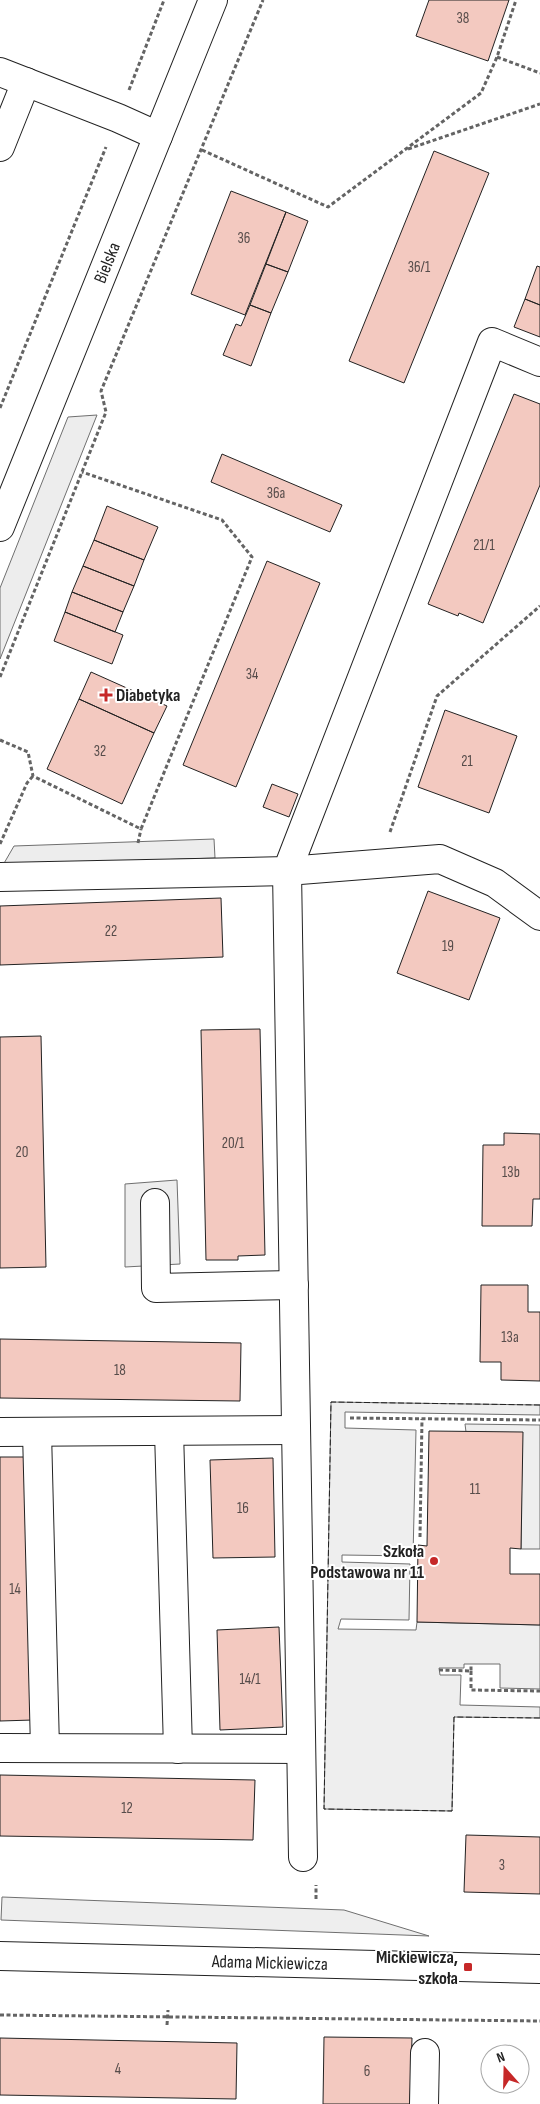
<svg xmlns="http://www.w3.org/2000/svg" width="540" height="2104" viewBox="0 0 540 2104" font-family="'Sofia Sans Condensed',sans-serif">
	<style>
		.green { fill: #eee; stroke: #6f6f6f }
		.parking { fill: #ededed; stroke: #6f6f6f }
		.building { fill: #f3c9c0; stroke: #222 }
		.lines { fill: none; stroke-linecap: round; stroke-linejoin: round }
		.minor-casing { stroke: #222; stroke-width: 30 }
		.major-casing { stroke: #222; stroke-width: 30 }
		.path { stroke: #646464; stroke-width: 3; stroke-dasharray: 4 2.5; stroke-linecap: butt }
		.minor { stroke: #fff; stroke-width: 28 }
		.major { stroke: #fff; stroke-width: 28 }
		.fence { stroke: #222; stroke-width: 1; stroke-dasharray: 6 2.5; stroke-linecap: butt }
		.poi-dot { fill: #c62828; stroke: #fff; stroke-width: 2 }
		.labels { text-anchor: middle; stroke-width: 4; stroke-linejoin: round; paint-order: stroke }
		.number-label { font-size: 15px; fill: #564c4a }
		.street-label { font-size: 18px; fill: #222; stroke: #fff }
		.poi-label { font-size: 18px; font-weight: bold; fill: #222; stroke: #fff; text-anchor: end }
	</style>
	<rect width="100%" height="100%" fill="#fff"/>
	<!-- green -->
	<path class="green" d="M331 1402 540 1405V1415L345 1412V1428L416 1430 413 1556 342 1555V1562L410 1564 409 1620 341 1619 338 1629 416 1630 417 1622 540 1625V1689L500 1688V1664H464V1668H439L440 1675H461L460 1705 540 1707V1718L454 1717 452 1811 324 1809Z
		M465 1424 540 1425V1549H521L522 1433 466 1432Z
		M2 1897 344 1910 429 1936 1 1920Z"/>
	<!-- parking -->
	<path class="parking" d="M97 415 0 659V588L68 417Z
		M214 839 215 858 3 865 14 846Z
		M177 1180 180 1264 125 1267V1184Z"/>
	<!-- building -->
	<path class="building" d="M429 0H509L488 61 416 36Z
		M434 151 489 173 404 383 349 361Z
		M231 191 286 212 245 315 191 294Z
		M286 212 308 221 288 272 266 264Z
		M266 264 288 272 271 313 250 305Z
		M537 266 540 267V305L525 299Z
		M525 299 540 305V337L514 327Z
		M250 305 271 313 251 366 223 355 236 324 241 326Z
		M514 394 540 404V485L483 623 459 613 458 616 428 604Z
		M222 454 342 505 330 532 211 482Z
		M107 506 158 527 144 560 94 540Z
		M94 540 144 560 134 586 83 566Z
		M267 561 320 583 236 787 183 765Z
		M83 566 134 586 123 612 72 592Z
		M72 592 123 612 115 632 65 612Z
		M65 612 123 635 112 664 54 641Z
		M91 672 167 706 154 733 79 699Z
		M79 699 154 733 122 804 47 769Z
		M445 710 517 736 489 813 418 787Z
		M272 784 298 794 289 817 263 807Z
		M428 891 500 918 469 1000 397 973Z
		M221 898 223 957 0 965V906Z
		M260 1029 265 1255 238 1256V1260H206L201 1030Z
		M41 1036 46 1267 0 1268V1037Z
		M504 1133 540 1134V1199H533L532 1226H482L483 1145H504Z
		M481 1285H528V1312H540V1381L501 1380V1362H480Z
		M0 1339 241 1343 240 1401 0 1398Z
		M429 1431 523 1432 521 1549 510 1548V1574H540V1625L417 1622 418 1545 427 1546Z
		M0 1457H27L33 1720 0 1721Z
		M273 1458 275 1557 213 1558 210 1460Z
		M279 1627 283 1727 220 1730 217 1630Z
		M0 1775 255 1780 253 1840 0 1836Z
		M466 1835 540 1837V1894L464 1892Z
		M324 2037 412 2038 410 2104H323Z
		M0 2038 237 2043 236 2099 0 2095Z"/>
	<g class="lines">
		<!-- minor casing -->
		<g class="minor-casing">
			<g id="minor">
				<path d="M0 72 118 118 158 136"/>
				<path d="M0 147 26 82"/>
				<path d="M0 877 287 871 492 342 540 362"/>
				<path d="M155 1203 156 1288 294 1285"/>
				<path d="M169 1431 178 1749"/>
				<path d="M0 1432 296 1430"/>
				<path d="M37 1432 45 1748"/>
				<path d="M0 1748 301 1749"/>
				<path d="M303 1857 287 871 440 859 495 883 540 916"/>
				<path id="s1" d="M0 1956 540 1969"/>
				<path d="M424 2104 425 2053"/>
			</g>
		</g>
		<!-- major casing -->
		<g class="major-casing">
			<g id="major">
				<path id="s2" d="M0 527 213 0"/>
			</g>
		</g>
		<!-- path -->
		<path class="path" d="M497 57 540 73
			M129 90 164 0
			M408 149 540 104
			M202 150 328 207 481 93 497 57 516 0
			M0 408 106 147
			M0 677 106 412 101 391 263 0
			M0 740 28 752 33 776 141 829 252 557 222 520 82 472
			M390 832 437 696 540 606
			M138 843 141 829
			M0 844 27 783 33 776
			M350 1418 540 1420
			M420 1537 422 1419
			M439 1670 471 1671V1664
			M471 1671V1690L540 1691
			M316 1899V1885
			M0 2015 540 2021
			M167 2025 168 2010"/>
		<!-- minor -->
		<use href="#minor" class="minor"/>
		<!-- major -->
		<use href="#major" class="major"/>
		<!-- fence -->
		<path class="fence" d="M540 1405 331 1402 324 1809 452 1811 454 1717 540 1718"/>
	</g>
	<!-- markers -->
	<g class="poi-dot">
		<path d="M103.5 687.5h5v5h5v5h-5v5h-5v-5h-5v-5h5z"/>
		<circle cx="434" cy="1561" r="5"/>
		<rect x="463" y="1962" width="10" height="10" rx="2.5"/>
	</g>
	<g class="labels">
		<!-- number labels -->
		<g class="number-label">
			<text x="463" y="23">38</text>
			<text x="244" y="243">36</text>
			<text x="419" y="272">36/1</text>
			<text x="276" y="498">36a</text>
			<text x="484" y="550">21/1</text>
			<text x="252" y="679">34</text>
			<text x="100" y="756">32</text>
			<text x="467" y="766">21</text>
			<text x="111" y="936">22</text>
			<text x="448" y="951">19</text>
			<text x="233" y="1148">20/1</text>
			<text x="22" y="1157">20</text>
			<text x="511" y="1177">13b</text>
			<text x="510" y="1342">13a</text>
			<text x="120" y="1375">18</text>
			<text x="475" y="1494">11</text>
			<text x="243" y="1513">16</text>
			<text x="15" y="1594">14</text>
			<text x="250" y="1684">14/1</text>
			<text x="127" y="1813">12</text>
			<text x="502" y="1870">3</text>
			<text x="118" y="2074">4</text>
			<text x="367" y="2076">6</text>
		</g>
		<!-- street labels -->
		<g class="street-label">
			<text dy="6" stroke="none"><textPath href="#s2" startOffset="285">Bielska</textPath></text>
			<text dy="6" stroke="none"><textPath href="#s1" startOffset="270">Adama Mickiewicza</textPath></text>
		</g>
		<!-- poi labels -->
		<g class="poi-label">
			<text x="116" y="701" text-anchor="start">Diabetyka</text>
			<text x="424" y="1557">Szkoła<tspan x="424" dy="21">Podstawowa nr 11</tspan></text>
			<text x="458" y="1963">Mickiewicza,<tspan x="458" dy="21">szkoła</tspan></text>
		</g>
	</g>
	<!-- north arrow -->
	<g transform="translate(505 2069) rotate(340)"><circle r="24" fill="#ffffff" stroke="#a7a7a7"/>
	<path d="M0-4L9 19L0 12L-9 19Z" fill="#c62828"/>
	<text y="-8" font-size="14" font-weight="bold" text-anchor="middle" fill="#222222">N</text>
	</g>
</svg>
